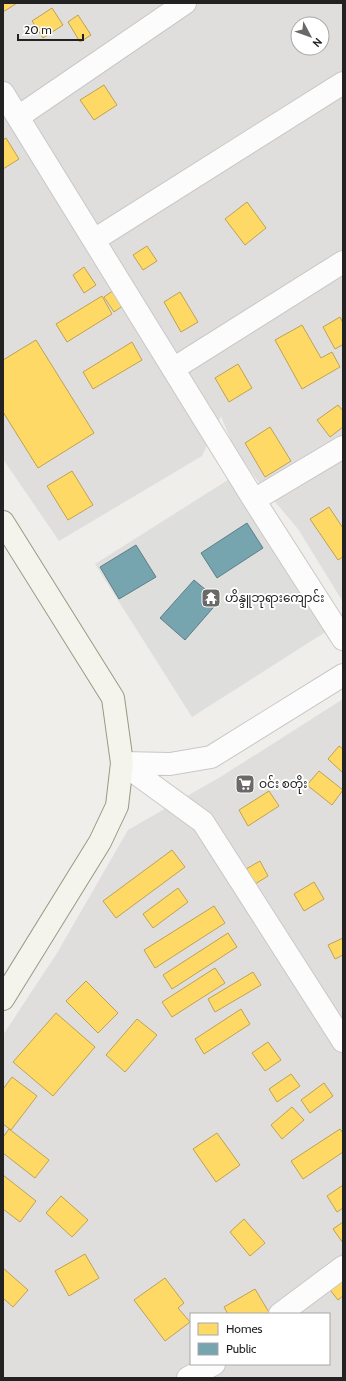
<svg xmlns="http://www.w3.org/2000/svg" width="346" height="1381" viewBox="0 0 346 1381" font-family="Cabin,'Noto Sans Myanmar',sans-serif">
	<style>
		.residential { fill: #dfdedc; fill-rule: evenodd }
		.religious { fill: #dededc }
		.homes { fill: #ffd966; stroke: #bda252 }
		.public { fill: #76a5af; stroke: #5d7e85 }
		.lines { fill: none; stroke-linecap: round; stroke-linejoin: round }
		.minor-casing { stroke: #c9c8c7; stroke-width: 24 }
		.secondary-casing { stroke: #999a82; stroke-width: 24 }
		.minor { stroke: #fdfcfc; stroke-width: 22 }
		.secondary { stroke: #f4f4ed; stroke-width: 22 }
		.labels { text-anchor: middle; stroke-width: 4; stroke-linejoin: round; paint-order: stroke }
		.poi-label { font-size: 12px; fill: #222; stroke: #fff; text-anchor: start }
	</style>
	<rect width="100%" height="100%" fill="#f0eeeb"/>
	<!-- residential -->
	<path class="residential" d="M3 3H343V602L298 529 260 484 234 448 221 416 202 456 59 541 3 459ZM298 24H322V48H298Z
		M343 699V1378H3V1035L57 953 128 830 222 776ZM191 1314H329V1364H191Z"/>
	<!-- religious -->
	<path class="religious" d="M231 478 327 631 192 717 95 564Z"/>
	<!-- homes -->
	<path class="homes" d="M3 3H17L3 12Z
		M52 8 63 25 43 38 32 21Z
		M78 15 91 35 80 42 68 22Z
		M104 85 117 105 94 120 80 100Z
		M6 138 19 159 3 169V140Z
		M247 202 266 228 245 245 225 219Z
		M147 246 157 261 143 270 133 255Z
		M84 267 96 285 84 293 73 275Z
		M114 290 124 305 114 312 104 297Z
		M180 292 198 322 181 332 164 302Z
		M102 296 112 314 67 342 56 324Z
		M340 317 343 323V347L342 345 335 349 323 327Z
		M302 325 321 358 332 352 340 367 302 389 275 340Z
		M36 340 94 433 38 468 3 412V360Z
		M132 342 142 360 93 389 83 372Z
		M238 364 252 388 229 402 215 378Z
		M338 405 343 411V427L330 437 317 420Z
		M270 427 291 461 265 477 245 443Z
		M72 471 93 505 68 520 47 486Z
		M329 507 343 528V557L338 560 310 519Z
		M339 746 343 749V773L328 759Z
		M319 771 343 790 332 805 307 785Z
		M269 791 279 806 248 826 239 810Z
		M172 850 185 867 116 918 103 901Z
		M260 861 268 876 255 884 246 869Z
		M314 882 324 899 304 911 294 894Z
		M178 888 188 902 153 928 143 914Z
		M214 906 225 923 155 968 144 950Z
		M228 933 237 947 172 989 163 975Z
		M343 938V955L335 959 328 945Z
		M215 968 225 983 172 1017 162 1002Z
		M253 972 261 985 215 1012 208 999Z
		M86 981 118 1013 98 1033 66 1001Z
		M241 1009 250 1024 204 1054 195 1039Z
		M56 1013 95 1047 53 1096 13 1062Z
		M137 1019 157 1035 125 1072 106 1055Z
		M268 1042 281 1060 265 1071 252 1053Z
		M291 1074 300 1086 277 1102 269 1089Z
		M12 1077 37 1096 11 1130 3 1124V1089Z
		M324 1083 333 1096 310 1113 301 1100Z
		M292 1107 304 1120 282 1139 271 1125Z
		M9 1129 49 1160 35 1178 3 1153V1137Z
		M340 1129 343 1133V1152L303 1179 291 1161Z
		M217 1133 240 1165 216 1182 193 1149Z
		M3 1175 36 1201 20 1222 3 1209Z
		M343 1185V1208L337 1212 327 1196Z
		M61 1196 88 1220 72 1237 46 1213Z
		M244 1219 265 1243 250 1256 230 1232Z
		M343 1222V1243L333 1229Z
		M85 1254 99 1278 69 1296 55 1271Z
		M3 1268 28 1290 13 1307 3 1298Z
		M165 1278 184 1303 178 1308 190 1322 165 1341 134 1300Z
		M343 1280V1296L338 1300 327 1286Z
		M255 1289 270 1314H228L224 1307Z"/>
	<!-- public -->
	<path class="public" d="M247 523 263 548 217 578 201 553Z
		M136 545 156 577 119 599 100 567Z
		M194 580 219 601 185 640 160 618Z"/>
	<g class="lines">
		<!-- minor casing -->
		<g class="minor-casing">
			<path id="minor" d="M3 93 254 500 343 639
				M18 117 185 3
				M94 240 343 83
				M173 369 343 262
				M254 500 343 447
				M122 763 203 822 343 1041
				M122 763 170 764 211 757 343 675
				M280 1314 343 1267
				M188 1378 214 1364"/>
		</g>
		<!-- secondary casing -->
		<g class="secondary-casing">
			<path id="secondary" d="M3 522 113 698 122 763 117 806 100 842 3 999"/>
		</g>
		<!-- minor -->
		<use href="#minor" class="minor"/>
		<!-- secondary -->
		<use href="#secondary" class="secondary"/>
	</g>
	<!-- icons -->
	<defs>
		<g id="temple-square" transform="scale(1)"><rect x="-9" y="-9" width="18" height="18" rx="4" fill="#6a6968" stroke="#fff"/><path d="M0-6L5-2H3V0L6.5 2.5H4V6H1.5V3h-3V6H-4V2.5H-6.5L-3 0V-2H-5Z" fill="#fff"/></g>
		<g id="supermarket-square" transform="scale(1)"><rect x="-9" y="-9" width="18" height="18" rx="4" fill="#6a6968" stroke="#fff"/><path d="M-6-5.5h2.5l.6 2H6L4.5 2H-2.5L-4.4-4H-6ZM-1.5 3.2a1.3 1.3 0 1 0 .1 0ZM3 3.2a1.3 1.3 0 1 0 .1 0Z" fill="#fff"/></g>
	</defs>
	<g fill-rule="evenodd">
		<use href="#temple-square" x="211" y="598"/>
		<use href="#supermarket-square" x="245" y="784"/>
	</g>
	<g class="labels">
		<!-- poi labels -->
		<g class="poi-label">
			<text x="225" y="602">ဟိန္ဒူဘုရားကျောင်း</text>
			<text x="259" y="788">ဝင်း စတိုး</text>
		</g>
	</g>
	<!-- border -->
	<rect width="346" height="1381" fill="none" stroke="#222222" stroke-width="8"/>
	<!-- legend -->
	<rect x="190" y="1313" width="140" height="52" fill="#ffffff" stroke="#a7a7a7"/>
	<rect x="198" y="1323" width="20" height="12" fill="#ffd966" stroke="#a7a7a7"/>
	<text x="226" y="1333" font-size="12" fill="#222222">Homes</text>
	<rect x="198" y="1343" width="20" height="12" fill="#76a5af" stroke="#a7a7a7"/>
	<text x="226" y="1353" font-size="12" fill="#222222">Public</text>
	<!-- north arrow -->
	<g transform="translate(310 36) rotate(131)"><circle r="19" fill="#ffffff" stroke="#a7a7a7"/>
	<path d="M0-3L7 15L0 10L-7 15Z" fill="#6a6968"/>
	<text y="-6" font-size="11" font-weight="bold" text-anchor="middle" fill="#222222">N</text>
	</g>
	<!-- scale -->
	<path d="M18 34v6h65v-6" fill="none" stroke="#222222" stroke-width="2"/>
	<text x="24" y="34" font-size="12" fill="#222222" stroke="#ffffff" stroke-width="3" paint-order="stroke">20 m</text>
</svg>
